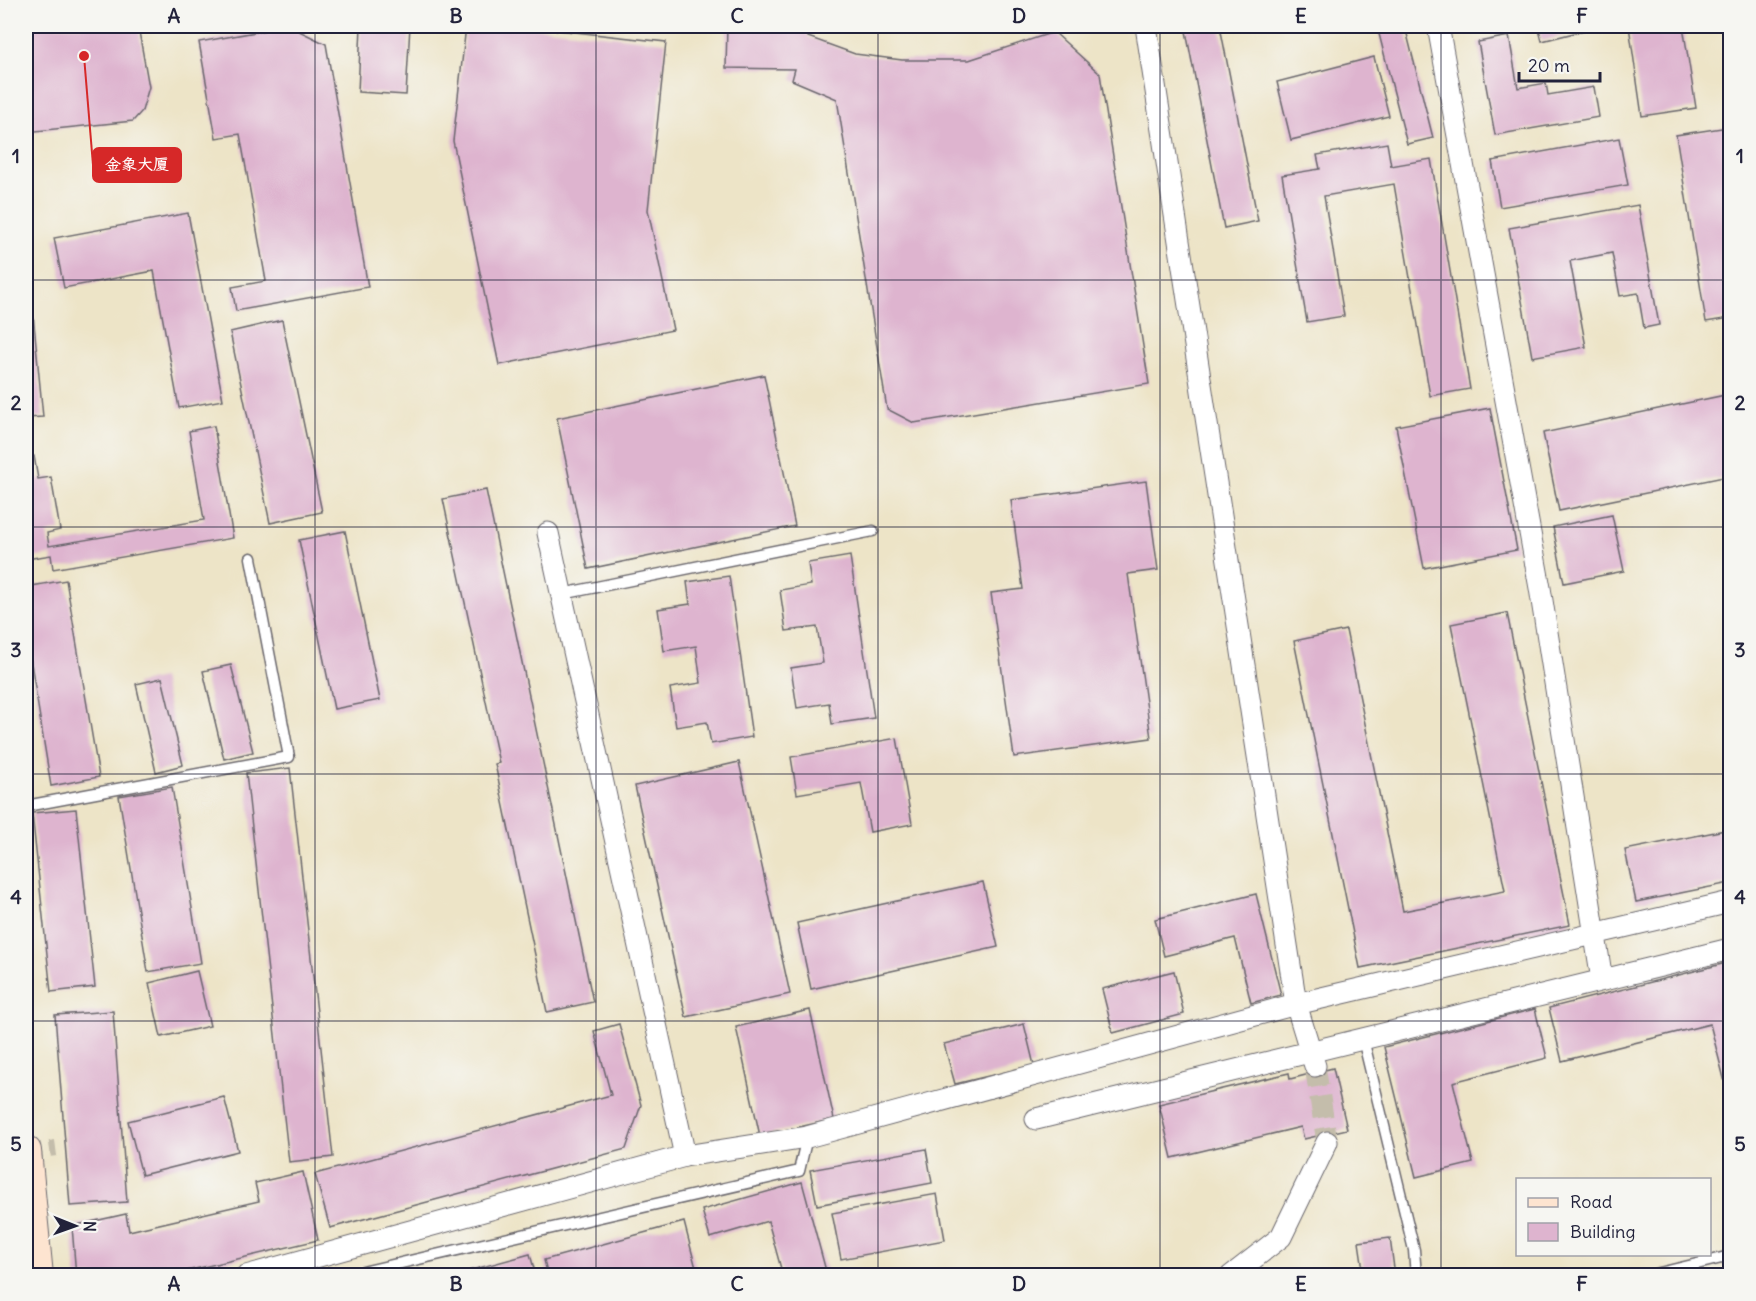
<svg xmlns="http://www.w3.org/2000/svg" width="1756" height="1301" viewBox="0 0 1756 1301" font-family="Delius,'LXGW WenKai TC',sans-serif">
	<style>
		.building { fill: #deb4cf }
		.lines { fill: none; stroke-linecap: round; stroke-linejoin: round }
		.pedestrian-tunnel { stroke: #c4bdab; stroke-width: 16; stroke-dasharray: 16 8; stroke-linecap: butt }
		.minor-tunnel { stroke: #c4bdab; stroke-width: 21; stroke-dasharray: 21 10; stroke-linecap: butt }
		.service-casing { stroke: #69666c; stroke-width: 13 }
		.minor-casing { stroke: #69666c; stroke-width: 23 }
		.secondary-casing { stroke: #69666c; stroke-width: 32 }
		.service { stroke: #fff; stroke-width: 10 }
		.minor { stroke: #fff; stroke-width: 21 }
		.secondary { stroke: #fde4d0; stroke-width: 30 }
		.grid { fill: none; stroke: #22223b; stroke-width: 1.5; stroke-opacity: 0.55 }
		.leader { fill: none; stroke: #d62828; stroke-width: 2 }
		.callout-dot { fill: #d62828; stroke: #f6f6f2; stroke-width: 2 }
		.callout { fill: #d62828; stroke: #d62828; stroke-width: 2 }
		.callout-label { font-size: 16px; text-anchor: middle; font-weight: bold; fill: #fff }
		.neatline { fill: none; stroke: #22223b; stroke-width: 2 }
		.grid-label { font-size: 20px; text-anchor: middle; font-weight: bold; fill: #22223b }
	</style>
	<rect width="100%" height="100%" fill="#f6f6f2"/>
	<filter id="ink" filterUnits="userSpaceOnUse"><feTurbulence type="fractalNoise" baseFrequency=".0167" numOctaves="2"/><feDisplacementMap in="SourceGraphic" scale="12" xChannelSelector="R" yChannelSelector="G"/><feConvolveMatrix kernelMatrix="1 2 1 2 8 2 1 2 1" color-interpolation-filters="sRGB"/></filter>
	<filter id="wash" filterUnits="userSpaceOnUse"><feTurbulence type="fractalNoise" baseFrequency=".008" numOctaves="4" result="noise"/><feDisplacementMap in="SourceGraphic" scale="24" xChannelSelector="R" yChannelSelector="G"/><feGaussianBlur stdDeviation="1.35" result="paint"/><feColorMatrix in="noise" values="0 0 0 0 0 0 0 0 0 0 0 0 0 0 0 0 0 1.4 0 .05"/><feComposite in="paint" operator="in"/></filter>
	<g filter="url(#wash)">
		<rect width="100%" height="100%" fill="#ede4c7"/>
		<g id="blocks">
			<!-- building -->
			<path class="building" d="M26 26H138L149 87 142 111 133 121 26 132Z
				M289 26 326 44 368 287 236 311 232 287 266 281 240 134 216 138 199 42Z
				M361 26H410L406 95 358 92Z
				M466 26H520L666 42 648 210 673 330 499 365 453 141Z
				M727 26H808V37L855 54 902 60H969L1054 32 1100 74 1149 384 914 423 887 409 837 99 792 80 795 69 726 68Z
				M1185 26H1220L1258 221 1224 228Z
				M1377 26H1405L1433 138 1407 144Z
				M1538 26H1602L1542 41Z
				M1629 26H1683L1696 108 1642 116Z
				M1509 36 1518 88 1546 83 1548 95 1594 87 1599 117 1495 135 1478 42Z
				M1374 57 1389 116 1291 140 1277 82Z
				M1728 127 1730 144V318L1706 322 1676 135Z
				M1619 138 1628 185 1500 207 1492 161Z
				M1387 143 1391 166 1431 159 1470 389 1430 396 1394 184 1324 196 1344 316 1307 322 1282 175 1320 169 1317 155Z
				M1638 205 1659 325 1644 328 1638 293 1620 296 1612 253 1570 261 1586 347 1532 357 1509 228Z
				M188 213 223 400 179 408 154 271 64 288 54 238Z
				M26 241 43 417 26 418Z
				M282 320 322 512 270 523 230 332Z
				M764 375 795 526 588 569 557 418Z
				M1730 394V481L1728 476 1559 511 1543 433Z
				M1490 408 1517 550 1424 568 1396 426Z
				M214 426 233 538 53 569 51 555 26 559V457L34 456 38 479 51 477 60 530 47 533 49 546 204 520 189 431Z
				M1146 481 1158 570 1128 574 1151 738 1014 757 991 593 1023 589 1011 500Z
				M486 490 593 1002 547 1012 495 764 499 763 443 499Z
				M1612 515 1624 571 1564 583 1553 527Z
				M345 531 380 700 334 709 299 540Z
				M850 556 874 718 832 724 829 703 797 708 791 668 823 663 817 627 786 631 780 590 811 585 808 563Z
				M729 576 752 737 711 744 707 722 676 727 670 688 701 683 696 646 664 651 658 609 690 604 687 582Z
				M66 580 99 777 51 786 26 632V587Z
				M1507 613 1570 925 1360 968 1294 641 1346 630 1403 911 1505 891 1451 624Z
				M231 665 253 752 224 759 203 671Z
				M162 678 183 765 156 772 136 684Z
				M897 738 912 824 870 832 861 783 797 794 791 757Z
				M739 762 790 994 686 1017 635 786Z
				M290 768 333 1157 289 1162 246 773Z
				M172 787 201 963 148 972 119 796Z
				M76 809 95 987 51 992 32 813Z
				M1730 829V883L1636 902 1625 850Z
				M983 882 998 947 811 989 797 923Z
				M1256 894 1281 995 1251 1003 1235 938 1164 956 1155 919Z
				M1730 962V1102L1710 1024 1562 1061 1549 1008Z
				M197 971 210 1026 161 1037 149 983Z
				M1174 971 1184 1014 1113 1033 1102 989Z
				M1535 1009 1547 1058 1453 1082 1473 1163 1416 1177 1384 1047Z
				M810 1010 834 1119 760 1136 736 1027Z
				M113 1011 127 1202 70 1206 55 1015Z
				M619 1024 641 1105 626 1149 330 1228 315 1174 611 1095 594 1031Z
				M1024 1024 1034 1065 955 1084 944 1044Z
				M1333 1068 1347 1129 1304 1139 1301 1127 1172 1158 1159 1104 1289 1073 1290 1079Z
				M224 1097 238 1151 142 1175 128 1121Z
				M926 1149 932 1183 817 1205 810 1170Z
				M303 1172 318 1240 165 1276H76L72 1226 126 1214 129 1231 259 1201 255 1183Z
				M802 1182 826 1271 810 1276H783L768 1221 710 1238 702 1210Z
				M937 1194 945 1240 841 1259 832 1213Z
				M684 1222 698 1276H548L544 1260Z
				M1390 1238 1395 1276H1364L1359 1242Z
				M530 1254 536 1276H453V1275Z"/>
		</g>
	</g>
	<g filter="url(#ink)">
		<use href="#blocks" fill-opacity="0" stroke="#69666c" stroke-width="1.5"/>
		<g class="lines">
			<!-- pedestrian-tunnel -->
			<path class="pedestrian-tunnel" d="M26 1152 56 1148"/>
			<!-- minor-tunnel -->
			<path class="minor-tunnel" d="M1315 1066 1327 1142"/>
			<!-- service casing -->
			<g class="service-casing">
				<path id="service" d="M562 594 873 531
					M26 806 289 757 251 558
					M1363 1039 1414 1250 1416 1276
					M345 1276 799 1171 807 1137
					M1647 1276 1730 1256"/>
			</g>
			<!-- minor casing -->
			<g class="minor-casing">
				<path id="minor" d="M1146 26 1296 1004 1315 1066
					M1438 26 1540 588 1602 980
					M548 533 685 1156
					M1036 1119 1730 949
					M246 1276 685 1156 807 1137 1296 1004 1730 902
					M1231 1276 1281 1237 1327 1142"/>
			</g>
			<!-- secondary casing -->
			<g class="secondary-casing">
				<path id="secondary" d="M26 1151 38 1276"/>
			</g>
			<!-- service -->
			<use href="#service" class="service"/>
			<!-- minor -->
			<use href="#minor" class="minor"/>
			<!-- secondary -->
			<use href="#secondary" class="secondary"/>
		</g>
	</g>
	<!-- grid -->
	<path class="grid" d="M315 26V1276M596 26V1276M878 26V1276M1160 26V1276M1441 26V1276M26 280H1730M26 527H1730M26 774H1730M26 1021H1730"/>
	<!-- callouts -->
	<path class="leader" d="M84 56L93 165"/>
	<circle class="callout-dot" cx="84" cy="56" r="6"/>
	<rect class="callout" x="93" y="148" width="88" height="34" rx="6"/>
	<g class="callout-label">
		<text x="137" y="170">金象大厦</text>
	</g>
	<!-- margin -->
	<rect width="1756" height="1301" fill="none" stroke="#f6f6f2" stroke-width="66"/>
	<!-- legend -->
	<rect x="1516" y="1178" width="195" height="78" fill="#f6f6f2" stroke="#a1a1a9" stroke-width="1.5"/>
	<rect x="1528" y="1198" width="30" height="9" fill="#fde4d0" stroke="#a1a1a9" stroke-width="1.5"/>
	<text x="1570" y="1208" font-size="18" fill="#22223b">Road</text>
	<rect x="1528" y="1223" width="30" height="18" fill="#deb4cf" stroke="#a1a1a9" stroke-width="1.5"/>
	<text x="1570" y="1238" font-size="18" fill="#22223b">Building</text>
	<!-- north arrow -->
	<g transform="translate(75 1226) rotate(91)" stroke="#f6f6f2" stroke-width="4.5" paint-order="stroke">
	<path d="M0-4.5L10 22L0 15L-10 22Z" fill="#22223b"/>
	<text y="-9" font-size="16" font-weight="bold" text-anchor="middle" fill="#22223b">N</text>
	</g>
	<!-- scale -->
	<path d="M1519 72v9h81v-9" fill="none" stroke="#22223b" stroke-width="3"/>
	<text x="1528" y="72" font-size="18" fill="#22223b" stroke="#f6f6f2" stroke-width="4.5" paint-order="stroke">20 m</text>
	<rect x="33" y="33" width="1690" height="1235" class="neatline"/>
	<g class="grid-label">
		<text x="174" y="23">A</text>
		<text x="456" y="23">B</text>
		<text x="737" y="23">C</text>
		<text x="1019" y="23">D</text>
		<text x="1301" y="23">E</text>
		<text x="1582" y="23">F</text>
		<text x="16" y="163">1</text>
		<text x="1740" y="163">1</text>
		<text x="16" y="410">2</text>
		<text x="1740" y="410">2</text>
		<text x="16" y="657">3</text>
		<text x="1740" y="657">3</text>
		<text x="16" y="904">4</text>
		<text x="1740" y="904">4</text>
		<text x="16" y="1151">5</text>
		<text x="1740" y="1151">5</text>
		<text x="174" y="1291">A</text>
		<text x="456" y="1291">B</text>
		<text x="737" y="1291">C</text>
		<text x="1019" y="1291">D</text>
		<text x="1301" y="1291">E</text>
		<text x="1582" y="1291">F</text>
	</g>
</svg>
